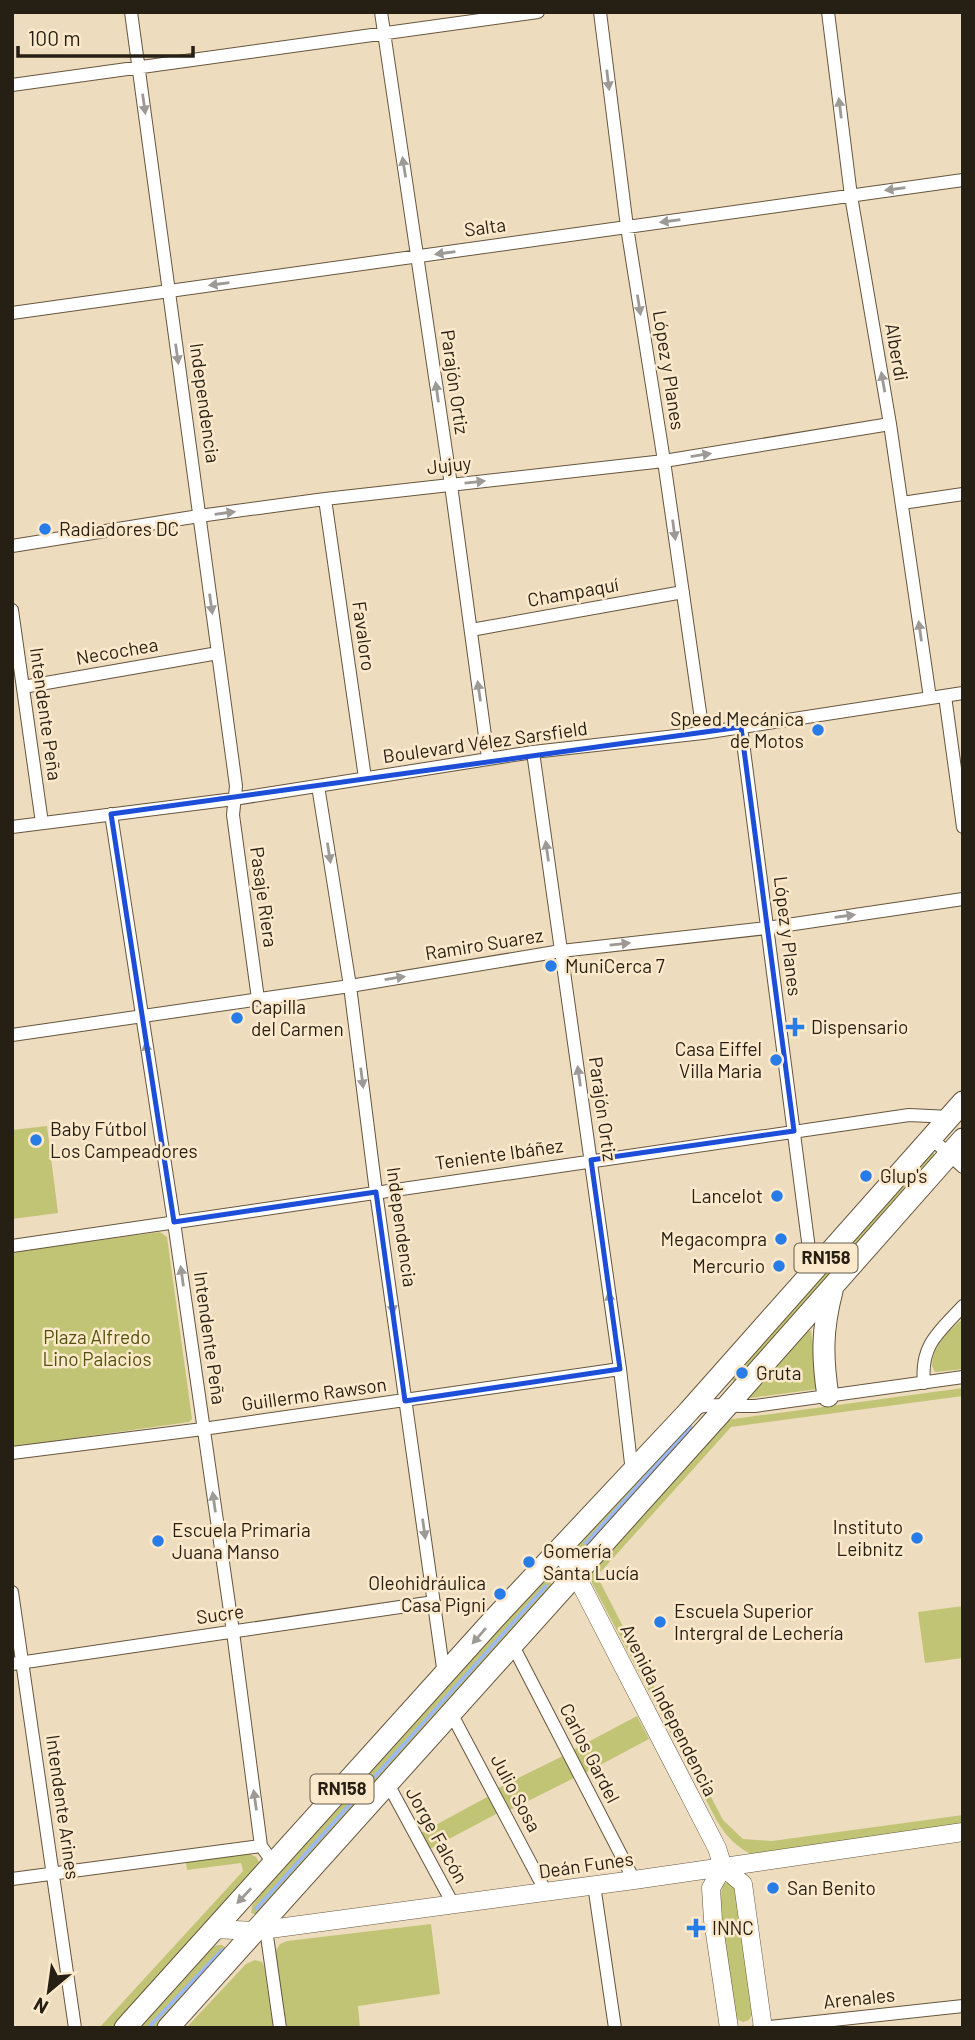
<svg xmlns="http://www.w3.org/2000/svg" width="975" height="2040" viewBox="0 0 975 2040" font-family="Barlow,sans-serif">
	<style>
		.green { fill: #c2c475 }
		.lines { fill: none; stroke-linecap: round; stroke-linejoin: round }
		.stream { stroke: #9cb9f6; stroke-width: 3.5 }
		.minor-casing { stroke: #66563d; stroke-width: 14 }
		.secondary-casing { stroke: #66563d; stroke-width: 19 }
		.trunk-casing { stroke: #66563d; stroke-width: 23 }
		.minor { stroke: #fff; stroke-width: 12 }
		.secondary { stroke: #fff; stroke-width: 18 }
		.trunk { stroke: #fff; stroke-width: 21 }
		.oneway { fill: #9d9a95 }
		.marked { fill: none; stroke: #1d4ed8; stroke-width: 5; stroke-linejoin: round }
		.poi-dot { fill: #287ce7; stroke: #fce9cb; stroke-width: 2.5 }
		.labels { text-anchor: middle; stroke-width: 5; stroke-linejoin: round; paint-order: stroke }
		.shield { fill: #fce9cb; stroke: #665c4b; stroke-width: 2 }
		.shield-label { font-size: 18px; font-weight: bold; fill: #261f14 }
		.street-label { font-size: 19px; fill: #261f14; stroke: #fce9cb }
		.poi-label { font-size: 19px; fill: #261f14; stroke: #fce9cb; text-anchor: start }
		.park-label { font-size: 19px; fill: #52530b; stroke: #fce9cb }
	</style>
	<rect width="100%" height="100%" fill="#eedcbe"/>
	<!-- green -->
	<path class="green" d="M47 1126 58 1213 12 1219V1130Z
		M931 1151 936 1156 736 1383 730 1378Z
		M160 1232 167 1237 192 1419 189 1422 12 1447V1252Z
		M963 1319V1369L935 1372 932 1366C932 1347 949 1329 963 1319Z
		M808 1330 811 1331 819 1384 817 1389 750 1398 749 1396Z
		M963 1388V1396L731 1427 597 1576 723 1820 743 1839 772 1841 963 1815V1827L753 1855C737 1848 726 1836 717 1821L592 1583 590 1574 726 1420Z
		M667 1444H679L581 1555 578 1550 581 1539Z
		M544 1579 550 1581 553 1587 257 1915 251 1913 252 1906 279 1867Z
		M963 1606V1658L925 1663 918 1612Z
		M637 1716 649 1739 585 1773 573 1750Z
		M565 1755 576 1777 510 1810 498 1788Z
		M489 1796 498 1813 430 1849 421 1833Z
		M250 1854 256 1857 259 1862 258 1865 116 2028H99L243 1871 241 1863 187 1870 186 1862Z
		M724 1883H731L735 1887 753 2013 749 2020 743 2022 735 2018C732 1995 714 1897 724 1883Z
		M431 1924 440 1994 358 2006 360 2028H287L275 1952 280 1944 287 1941Z
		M218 1945H222L227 1949 158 2028H133L212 1947Z
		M255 1960 262 1962 264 1966 273 2028H186L246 1964Z"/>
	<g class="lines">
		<!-- stream -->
		<path class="stream" d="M586 1543 691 1427
			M256 1909 546 1586
			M148 2028 222 1950"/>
		<!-- minor casing -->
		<g class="minor-casing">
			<path id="minor" d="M131 12 236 786 233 815 258 999
				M381 12 451 485 488 758
				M600 12 627 227 664 461 703 733
				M828 12 851 196 890 424 930 698
				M12 85 538 12
				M12 313 963 180
				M325 499 365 778
				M902 503 963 494
				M12 546 199 516 325 499 664 461 890 424
				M12 610 42 823
				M471 630 683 592
				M23 687 218 653
				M945 696 963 827
				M741 727 812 1272
				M533 752 620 1369 632 1472
				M318 786 350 986 376 1192 444 1675
				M111 814 174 1222 233 1632 261 1846 274 1864
				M12 827 234 799 533 752 703 733 963 693
				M12 1035 350 986 561 951 767 928 963 899
				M931 1138 963 1167
				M12 1246 909 1115 950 1117
				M924 1383C920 1345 939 1332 963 1306
				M693 1409C713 1402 734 1407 755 1406L963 1377
				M12 1453 203 1429 620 1369
				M12 1592 75 2028
				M512 1644 634 1880
				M12 1664 434 1602
				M451 1713 546 1892
				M388 1784 453 1904
				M12 1879 261 1846
				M594 1885 615 2028
				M266 1929 280 2028
				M759 2028 963 2006"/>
		</g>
		<!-- secondary casing -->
		<g class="secondary-casing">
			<path id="secondary" d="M559 1551 575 1573 717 1848 723 1867 743 1884 763 2028
				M723 1867 711 1888 713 1920 729 2028
				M214 1929 255 1931 634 1880 963 1832"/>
		</g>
		<!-- trunk casing -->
		<g class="trunk-casing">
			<path id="trunk" d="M828 1396C822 1357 822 1329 832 1291
				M125 2028 493 1620 689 1411 963 1102
				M168 2028 727 1406 963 1139"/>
		</g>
		<!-- minor -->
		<use href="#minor" class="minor"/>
		<!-- secondary -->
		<use href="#secondary" class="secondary"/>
		<!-- trunk -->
		<use href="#trunk" class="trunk"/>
	</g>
	<!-- one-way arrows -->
	<defs><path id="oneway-solid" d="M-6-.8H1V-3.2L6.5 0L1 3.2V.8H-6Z" transform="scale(1.75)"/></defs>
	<g class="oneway">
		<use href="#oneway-solid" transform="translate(608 80) rotate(83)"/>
		<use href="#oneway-solid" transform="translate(144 104) rotate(82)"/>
		<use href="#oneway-solid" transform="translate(840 108) rotate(-97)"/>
		<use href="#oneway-solid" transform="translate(404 167) rotate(-99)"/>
		<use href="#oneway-solid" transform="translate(895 189) rotate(172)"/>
		<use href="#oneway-solid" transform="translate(670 221) rotate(172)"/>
		<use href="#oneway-solid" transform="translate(445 253) rotate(172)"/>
		<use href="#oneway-solid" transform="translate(219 284) rotate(172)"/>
		<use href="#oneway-solid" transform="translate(639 305) rotate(81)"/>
		<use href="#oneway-solid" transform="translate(177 354) rotate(82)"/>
		<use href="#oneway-solid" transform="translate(883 382) rotate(-100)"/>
		<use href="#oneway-solid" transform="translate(437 392) rotate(-98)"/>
		<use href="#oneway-solid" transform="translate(701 455) rotate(-9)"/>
		<use href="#oneway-solid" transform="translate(475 482) rotate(-6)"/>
		<use href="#oneway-solid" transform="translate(225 513) rotate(-8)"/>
		<use href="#oneway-solid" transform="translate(674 530) rotate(82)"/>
		<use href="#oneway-solid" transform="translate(211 604) rotate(82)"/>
		<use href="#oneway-solid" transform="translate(920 631) rotate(-98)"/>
		<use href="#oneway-solid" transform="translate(479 691) rotate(-98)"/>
		<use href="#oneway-solid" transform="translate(547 851) rotate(-98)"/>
		<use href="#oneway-solid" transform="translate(329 853) rotate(81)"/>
		<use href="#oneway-solid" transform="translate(845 916) rotate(-8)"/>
		<use href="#oneway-solid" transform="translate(620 944) rotate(-6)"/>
		<use href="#oneway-solid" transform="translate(395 978) rotate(-9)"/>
		<use href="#oneway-solid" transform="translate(147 1052) rotate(-99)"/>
		<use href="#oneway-solid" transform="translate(579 1076) rotate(-98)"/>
		<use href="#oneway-solid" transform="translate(362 1078) rotate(83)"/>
		<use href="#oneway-solid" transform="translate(182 1276) rotate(-98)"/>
		<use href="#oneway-solid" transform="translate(610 1302) rotate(-98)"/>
		<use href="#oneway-solid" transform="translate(392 1304) rotate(82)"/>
		<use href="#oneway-solid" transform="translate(214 1502) rotate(-98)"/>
		<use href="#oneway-solid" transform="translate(424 1529) rotate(82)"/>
		<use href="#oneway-solid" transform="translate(479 1636) rotate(131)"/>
		<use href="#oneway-solid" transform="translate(255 1800) rotate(-98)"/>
		<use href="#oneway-solid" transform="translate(244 1896) rotate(133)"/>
	</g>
	<!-- marked area -->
	<path class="marked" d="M741 727 794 1131 591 1160 620 1369 405 1401 376 1192 174 1222 111 814Z"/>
	<!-- markers -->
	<g class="poi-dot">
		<circle cx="45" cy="529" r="7"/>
		<circle cx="818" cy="730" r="7"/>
		<circle cx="551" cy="966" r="7"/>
		<circle cx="237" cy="1018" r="7"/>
		<path d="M791.5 1016.5h7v7h7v7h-7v7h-7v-7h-7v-7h7z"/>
		<circle cx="776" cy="1060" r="7"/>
		<circle cx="36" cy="1140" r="7"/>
		<circle cx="866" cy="1176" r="7"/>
		<circle cx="777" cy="1196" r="7"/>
		<circle cx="781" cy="1239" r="7"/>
		<circle cx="779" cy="1266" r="7"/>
		<circle cx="742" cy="1373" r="7"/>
		<circle cx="917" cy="1538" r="7"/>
		<circle cx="158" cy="1541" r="7"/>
		<circle cx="529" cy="1562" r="7"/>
		<circle cx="500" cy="1594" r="7"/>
		<circle cx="660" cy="1622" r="7"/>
		<circle cx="773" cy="1888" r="7"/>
		<path d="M692.5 1917.5h7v7h7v7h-7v7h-7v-7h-7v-7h7z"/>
	</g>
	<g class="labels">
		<!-- shield labels -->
		<g class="shield">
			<rect x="794.5" y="1243.5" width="63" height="29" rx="5"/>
			<rect x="310.5" y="1774.5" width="63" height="29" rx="5"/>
		</g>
		<g class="shield-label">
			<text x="826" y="1264">RN158</text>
			<text x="342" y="1795">RN158</text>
		</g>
		<!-- street labels -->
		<g class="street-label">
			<text transform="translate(485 227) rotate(-8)" y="7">Salta</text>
			<text transform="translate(897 352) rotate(80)" y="7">Alberdi</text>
			<text transform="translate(669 370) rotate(81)" y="7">López y Planes</text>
			<text transform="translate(455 382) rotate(82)" y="7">Parajón Ortiz</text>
			<text transform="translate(205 403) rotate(82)" y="7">Independencia</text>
			<text transform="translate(449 465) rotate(-6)" y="7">Jujuy</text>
			<text transform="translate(573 592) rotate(-10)" y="7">Champaquí</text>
			<text transform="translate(364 636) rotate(82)" y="7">Favaloro</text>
			<text transform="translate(117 651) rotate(-10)" y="7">Necochea</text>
			<text transform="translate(46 714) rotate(82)" y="7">Intendente Peña</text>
			<text transform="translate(485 742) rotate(-8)" y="7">Boulevard Vélez Sarsfield</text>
			<text transform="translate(264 897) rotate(82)" y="7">Pasaje Riera</text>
			<text transform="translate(788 936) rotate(83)" y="7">López y Planes</text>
			<text transform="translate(484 944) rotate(-9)" y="7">Ramiro Suarez</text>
			<text transform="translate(603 1109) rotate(82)" y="7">Parajón Ortiz</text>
			<text transform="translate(499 1154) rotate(-8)" y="7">Teniente Ibáñez</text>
			<text transform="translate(402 1227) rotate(82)" y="7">Independencia</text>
			<text transform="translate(210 1338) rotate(82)" y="7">Intendente Peña</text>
			<text transform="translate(314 1394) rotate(-8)" y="7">Guillermo Rawson</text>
			<text transform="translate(220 1614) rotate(-8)" y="7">Sucre</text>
			<text transform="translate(669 1710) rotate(63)" y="7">Avenida Independencia</text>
			<text transform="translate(590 1753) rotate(63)" y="7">Carlos Gardel</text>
			<text transform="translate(516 1793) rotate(62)" y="7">Julio Sosa</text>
			<text transform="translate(63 1807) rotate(82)" y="7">Intendente Arines</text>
			<text transform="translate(437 1835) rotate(61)" y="7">Jorge Falcón</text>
			<text transform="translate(586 1865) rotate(-8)" y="7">Deán Funes</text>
			<text transform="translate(859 1998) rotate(-6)" y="7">Arenales</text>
		</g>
		<!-- poi labels -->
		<g class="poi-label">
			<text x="59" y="536">Radiadores DC</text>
			<text x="804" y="726" text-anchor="end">Speed Mecánica<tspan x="804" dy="22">de Motos</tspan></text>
			<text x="565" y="973">MuniCerca 7</text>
			<text x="251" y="1014">Capilla<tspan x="251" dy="22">del Carmen</tspan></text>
			<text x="811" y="1034">Dispensario</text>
			<text x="762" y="1056" text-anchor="end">Casa Eiffel<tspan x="762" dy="22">Villa Maria</tspan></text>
			<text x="50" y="1136">Baby Fútbol<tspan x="50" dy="22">Los Campeadores</tspan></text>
			<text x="880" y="1183">Glup's</text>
			<text x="763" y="1203" text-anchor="end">Lancelot</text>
			<text x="767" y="1246" text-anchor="end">Megacompra</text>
			<text x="765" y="1273" text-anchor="end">Mercurio</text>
			<text x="756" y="1380">Gruta</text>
			<text x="903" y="1534" text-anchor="end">Instituto<tspan x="903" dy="22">Leibnitz</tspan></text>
			<text x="172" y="1537">Escuela Primaria<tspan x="172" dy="22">Juana Manso</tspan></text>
			<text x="543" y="1558">Gomería<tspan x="543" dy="22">Santa Lucía</tspan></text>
			<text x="486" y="1590" text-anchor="end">Oleohidráulica<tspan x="486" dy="22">Casa Pigni</tspan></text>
			<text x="674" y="1618">Escuela Superior<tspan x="674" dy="22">Intergral de Lechería</tspan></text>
			<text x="787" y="1895">San Benito</text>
			<text x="712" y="1935">INNC</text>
		</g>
		<!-- park labels -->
		<g class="park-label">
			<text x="97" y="1344">Plaza Alfredo<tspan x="97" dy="22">Lino Palacios</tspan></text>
		</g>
	</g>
	<!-- border -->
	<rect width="975" height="2040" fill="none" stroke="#261f14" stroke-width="28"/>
	<!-- north arrow -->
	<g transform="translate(49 1991) rotate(209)" stroke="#fce9cb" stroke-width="5" paint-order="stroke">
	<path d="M0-5L12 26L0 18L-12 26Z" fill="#261f14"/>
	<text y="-10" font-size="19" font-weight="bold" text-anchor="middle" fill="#261f14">N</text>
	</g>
	<!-- scale -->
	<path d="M18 46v10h175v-10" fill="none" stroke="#261f14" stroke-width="3.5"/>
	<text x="28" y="46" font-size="21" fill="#261f14" stroke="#fce9cb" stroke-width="5" paint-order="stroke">100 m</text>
</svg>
